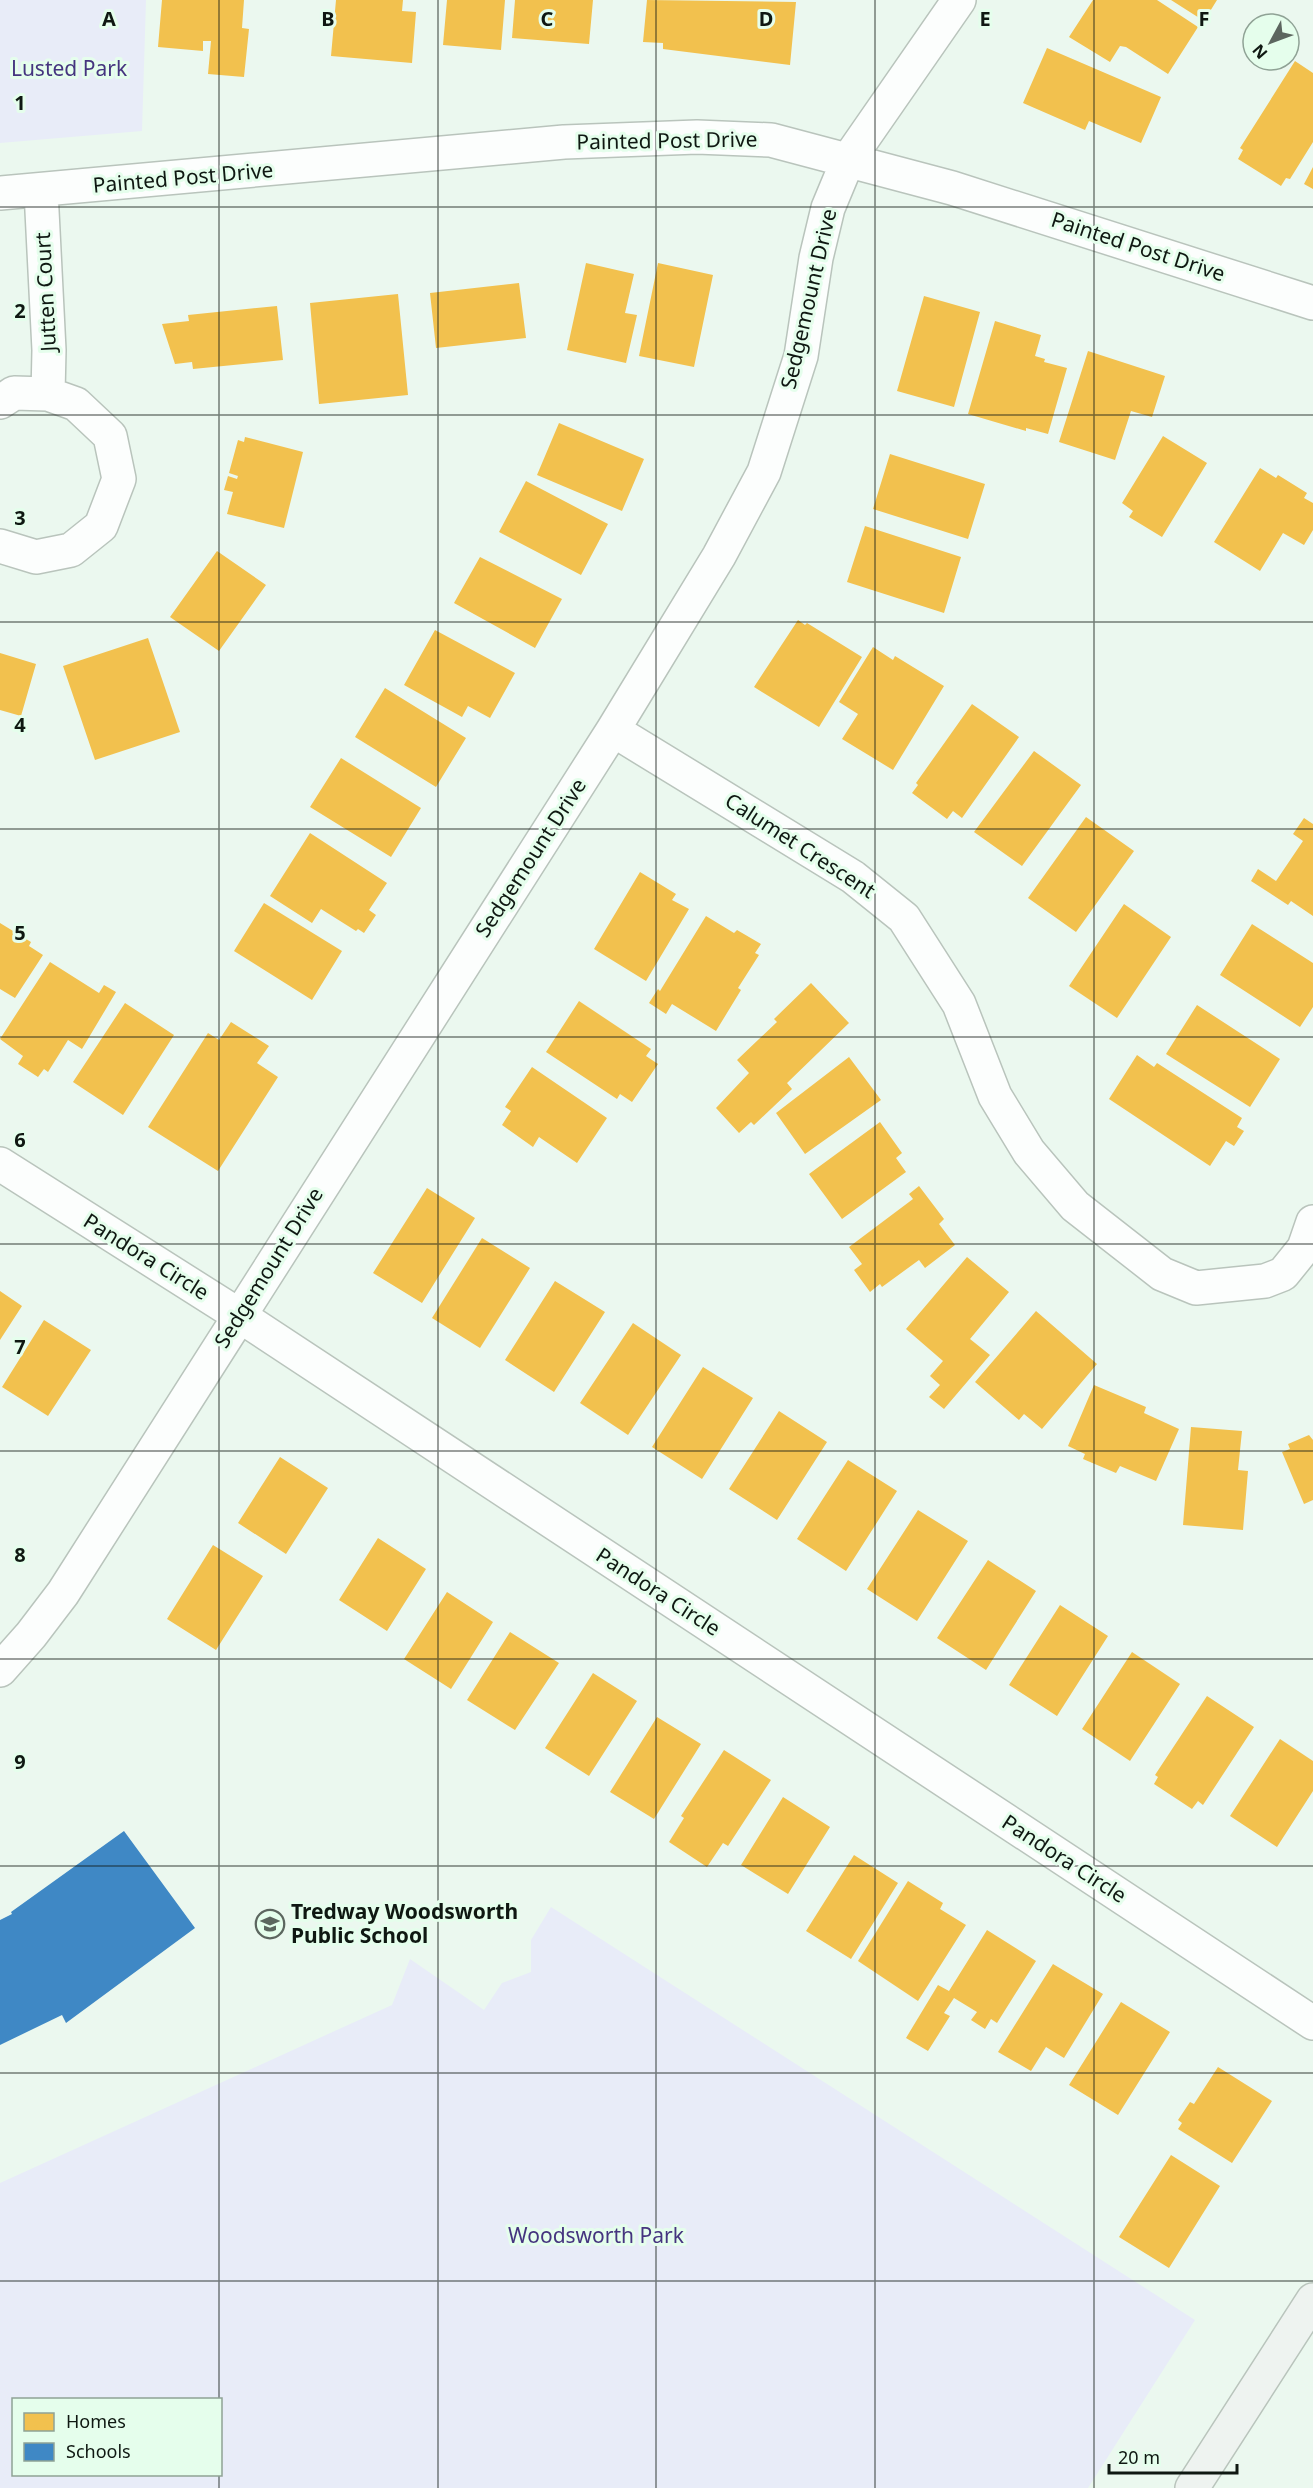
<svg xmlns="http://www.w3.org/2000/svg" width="1313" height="2488" viewBox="0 0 1313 2488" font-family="'Noto Sans',sans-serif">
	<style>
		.green { fill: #e8ecf8; fill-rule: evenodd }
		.homes { fill: #f2c14e }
		.schools { fill: #3f88c5 }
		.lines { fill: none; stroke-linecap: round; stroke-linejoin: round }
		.street-casing { stroke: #b9c4bc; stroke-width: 36 }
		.secondary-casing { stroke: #b9c4bc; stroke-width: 36 }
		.street { stroke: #fcfefd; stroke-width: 33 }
		.secondary { stroke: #eef3f0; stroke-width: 33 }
		.grid { fill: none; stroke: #0f1812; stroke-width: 1.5; stroke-opacity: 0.55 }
		.labels { text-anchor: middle; stroke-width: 6; stroke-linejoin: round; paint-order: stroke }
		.park-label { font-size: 21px; fill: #45347f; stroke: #e5feec }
		.street-label { font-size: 21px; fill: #0f1812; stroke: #e5feec }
		.poi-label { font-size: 21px; font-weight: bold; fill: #0f1812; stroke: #e5feec; text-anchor: start }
		.grid-label { font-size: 20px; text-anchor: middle; font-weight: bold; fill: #0f1812; stroke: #e5feec; stroke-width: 6; stroke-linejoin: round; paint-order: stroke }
	</style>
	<rect width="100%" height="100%" fill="#ebf8ef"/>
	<!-- green -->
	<path class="green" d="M0 0H146L142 131 0 143Z
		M551 1907 1195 2320 1088 2488H0V2183L392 2005 410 1959 484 2010 502 1983 531 1972V1940ZM14 2400H220V2474H14Z"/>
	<!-- homes -->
	<path class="homes" d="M162 0H244L242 28 249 29 244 77 208 74 211 41H203V51L158 47Z
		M336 0H403L402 11 416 12 412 63 331 56Z
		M447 0H505L501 50 443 45Z
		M515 0H593L589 44 512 38Z
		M647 0 796 2 790 65 663 49V43L643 42Z
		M1093 0H1157L1198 27 1168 74 1126 47 1120 46 1110 62 1069 37Z
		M1171 0H1217L1204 21Z
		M1047 48 1161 97 1141 143 1089 121 1085 130 1023 103Z
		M1295 61 1313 73V142L1290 179 1286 178 1281 186 1238 159 1243 150 1240 148Z
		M1313 167V189L1304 184Z
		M586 263 634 274 625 313 637 315 626 363 567 350Z
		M658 263 713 275 694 367 639 356Z
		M519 283 526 338 436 348 430 293Z
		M398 294 408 395 319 404 310 303Z
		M924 296 980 312 954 407 897 391Z
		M277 306 283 360 193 369 192 362 175 364 162 324 189 321 188 315Z
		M995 321 1041 335 1035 356 1045 359 1044 362 1067 368 1048 434 1026 428V431L968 414Z
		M1088 351 1165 376 1152 417 1131 411 1115 460 1059 442Z
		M559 423 644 459 622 511 537 475Z
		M1163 436 1207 463 1162 537 1129 517 1133 511 1122 503Z
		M245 437 303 452 284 528 227 514 233 492 224 490 228 476 237 479 238 476 229 473 238 440 244 442Z
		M890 454 985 484 968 539 873 509Z
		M1260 468 1276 478 1278 475 1307 493 1304 498 1313 503V530L1304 545 1283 533 1260 571 1214 542Z
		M526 481 608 524 581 575 499 532Z
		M865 526 961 557 944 613 847 582Z
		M217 551 266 585 219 651 170 617Z
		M480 557 562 599 535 648 454 603Z
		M798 620 805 625 807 623 862 657 819 727 754 687Z
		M435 630 515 673 490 718 468 706 462 717 404 685Z
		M148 638 180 732 95 760 63 666Z
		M873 647 893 660 895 656 944 686 893 770 842 739 858 714 839 702Z
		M0 653 36 664 21 716 0 710Z
		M385 688 466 738 436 787 355 737Z
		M972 704 1019 737 962 818 953 811 947 819 912 793 918 785 916 783Z
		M1034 751 1081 785 1022 866 974 832Z
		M341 758 421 808 391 857 310 807Z
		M1086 817 1134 851 1076 932 1028 898Z
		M1304 818 1313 824V916L1291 901 1288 905 1251 881 1258 869 1276 881 1303 841 1293 834Z
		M310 833 387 883 369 910 376 915 364 933 358 929 356 931 321 909 312 923 270 896Z
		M640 872 676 894 672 900 689 909 646 981 594 949Z
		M264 903 342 951 312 1000 234 951Z
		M1124 904 1171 937 1117 1018 1069 986Z
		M706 916 734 933 737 930 761 944 755 953 759 955 738 988 741 990 716 1031 672 1004 666 1014 649 1003 658 989 660 991Z
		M0 923 31 942 29 946 43 955 15 998 0 989Z
		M1252 924 1313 963V1007L1300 1027 1220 975Z
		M50 962 99 993 104 985 116 992 82 1049 68 1040 48 1072 44 1069 38 1077 18 1064 23 1056 0 1039Z
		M811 983 849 1023 787 1083 792 1089 754 1125 751 1122 739 1133 716 1108 749 1073 737 1060 777 1022 774 1019Z
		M579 1001 651 1049 646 1056 658 1064 632 1102 620 1094 617 1099 546 1052Z
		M125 1003 174 1035 123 1115 73 1082Z
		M1197 1005 1280 1059 1250 1107 1166 1054Z
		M231 1022 269 1046 257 1063 278 1077 218 1171 148 1127 208 1033 219 1040Z
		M1137 1055 1154 1067 1157 1063 1242 1118 1237 1127 1244 1131 1234 1146 1226 1141 1210 1166 1109 1099Z
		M849 1057 881 1100 805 1154 776 1113Z
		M532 1067 607 1118 577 1163 539 1137 533 1147 502 1125 511 1111 505 1107Z
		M880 1122 902 1153 896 1158 906 1172 842 1219 809 1174Z
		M919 1186 944 1219 939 1224 955 1245 925 1268 919 1260 882 1287 880 1284 870 1292 854 1270 862 1264 849 1247 913 1199 909 1194Z
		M427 1188 475 1218 422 1303 373 1273Z
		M482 1238 530 1268 480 1348 432 1318Z
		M967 1257 1009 1292 970 1339 990 1355 944 1409 929 1397 940 1385 930 1376 943 1361 906 1329Z
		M555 1281 605 1312 554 1392 505 1360Z
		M0 1291 22 1306 0 1340Z
		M1036 1311 1097 1364 1042 1429 1024 1414 1019 1420 975 1382Z
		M44 1320 91 1350 48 1416 2 1387Z
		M633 1323 681 1355 628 1435 580 1403Z
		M703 1367 753 1398 702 1479 652 1447Z
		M1094 1385 1146 1407 1144 1413 1179 1429 1156 1481 1120 1466 1116 1473 1083 1459 1085 1454 1068 1446Z
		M779 1411 827 1442 777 1520 729 1489Z
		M1191 1427 1242 1431 1238 1470 1248 1471 1243 1530 1183 1525Z
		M1309 1435 1313 1440V1500L1304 1504 1282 1452 1290 1449 1288 1444Z
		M280 1457 328 1488 286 1554 238 1523Z
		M848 1460 897 1491 846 1571 797 1539Z
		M918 1510 968 1541 917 1621 867 1589Z
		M378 1538 426 1569 387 1631 339 1600Z
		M213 1545 263 1576 216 1650 167 1619Z
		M988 1560 1036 1591 986 1670 937 1638Z
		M447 1592 493 1622 451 1689 404 1659Z
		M1060 1605 1108 1636 1057 1716 1009 1685Z
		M510 1632 559 1663 515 1730 467 1700Z
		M1132 1652 1180 1684 1130 1761 1082 1729Z
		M593 1673 637 1701 589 1776 545 1748Z
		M1207 1696 1254 1727 1203 1805 1198 1801 1192 1809 1154 1784 1158 1777 1155 1775Z
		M657 1717 701 1744 654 1819 610 1792Z
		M1280 1739 1313 1761V1791L1277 1847 1230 1816Z
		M724 1750 771 1780 728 1846 723 1843 707 1867 669 1842 684 1818 681 1816Z
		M783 1797 830 1827 788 1894 741 1865Z
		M854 1855 898 1883 851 1959 806 1931Z
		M908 1881 943 1903 940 1909 966 1925 918 2001 858 1961Z
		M987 1930 1036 1961 997 2023 991 2019 985 2029 971 2020 977 2012 954 1998 944 2013 950 2016 928 2051 906 2038 938 1985 949 1991Z
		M1053 1964 1103 1994 1064 2058 1046 2047 1031 2071 998 2052Z
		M1121 2002 1170 2032 1118 2115 1069 2085Z
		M1218 2067 1272 2101 1232 2163 1178 2129 1182 2123 1178 2120 1190 2102 1194 2104Z
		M1171 2155 1220 2186 1169 2268 1119 2237Z"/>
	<!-- schools -->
	<path class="schools" d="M124 1831 195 1928 66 2023 62 2015 0 2045V1920L12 1914 11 1912Z"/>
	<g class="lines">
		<!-- street casing -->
		<g class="street-casing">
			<path id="street" d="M41 191 49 350 48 394
				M0 193 564 142 697 137 771 140 952 188 1313 303
				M0 402 14 393 48 394 76 404 110 436 119 479 101 526 71 550 36 557 0 546
				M613 730 853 877 904 918 959 1004 995 1096 1029 1152 1075 1206 1162 1274 1196 1288 1265 1281 1283 1274 1304 1248 1313 1222
				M0 1164 240 1316 1313 2023
				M0 1670 31 1635 63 1593 613 730 719 556 764 472 801 356 816 258 828 208 848 160 959 0"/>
		</g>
		<!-- secondary casing -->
		<g class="secondary-casing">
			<path id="secondary" d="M1192 2488 1313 2300"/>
		</g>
		<!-- street -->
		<use href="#street" class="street"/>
		<!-- secondary -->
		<use href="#secondary" class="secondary"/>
	</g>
	<!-- grid -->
	<path class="grid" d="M219 0V2400M438 0V2488M656 0V2488M875 0V2488M1094 0V2488M0 207H1313M0 415H1313M0 622H1313M0 829H1313M0 1037H1313M0 1244H1313M0 1451H1313M0 1659H1313M0 1866H1313M0 2073H1313M0 2281H1313M219 2474V2488"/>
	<!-- icons -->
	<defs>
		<g id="school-ring" transform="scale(1.5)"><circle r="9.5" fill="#e5feec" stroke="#5c665f" stroke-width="1.5"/><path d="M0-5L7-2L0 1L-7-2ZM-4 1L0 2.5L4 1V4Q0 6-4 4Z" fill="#5c665f"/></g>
	</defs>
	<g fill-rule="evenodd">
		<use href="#school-ring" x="270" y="1924"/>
	</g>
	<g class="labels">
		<!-- park labels -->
		<g class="park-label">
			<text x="69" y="76">Lusted Park</text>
			<text x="596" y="2243">Woodsworth Park</text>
		</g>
		<!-- street labels -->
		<g class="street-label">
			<text transform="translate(667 141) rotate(-1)" y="7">Painted Post Drive</text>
			<text transform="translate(183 178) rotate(-5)" y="7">Painted Post Drive</text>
			<text transform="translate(1138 247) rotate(18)" y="7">Painted Post Drive</text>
			<text transform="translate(46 292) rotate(-93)" y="7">Jutten Court</text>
			<text transform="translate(809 299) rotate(-77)" y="7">Sedgemount Drive</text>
			<text transform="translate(800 846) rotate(33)" y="7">Calumet Crescent</text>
			<text transform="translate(531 858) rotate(-57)" y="7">Sedgemount Drive</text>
			<text transform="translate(146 1257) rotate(32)" y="7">Pandora Circle</text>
			<text transform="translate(269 1268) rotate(-58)" y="7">Sedgemount Drive</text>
			<text transform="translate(658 1592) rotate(33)" y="7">Pandora Circle</text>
			<text transform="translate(1064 1859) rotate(33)" y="7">Pandora Circle</text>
		</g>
		<!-- poi labels -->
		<g class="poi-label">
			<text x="291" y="1919">Tredway Woodsworth<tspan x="291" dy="24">Public School</tspan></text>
		</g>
	</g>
	<g class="grid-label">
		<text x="109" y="26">A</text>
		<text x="328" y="26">B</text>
		<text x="547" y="26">C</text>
		<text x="766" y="26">D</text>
		<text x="985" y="26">E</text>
		<text x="1204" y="26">F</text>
		<text x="20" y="110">1</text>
		<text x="20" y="318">2</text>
		<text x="20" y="525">3</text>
		<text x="20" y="732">4</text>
		<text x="20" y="940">5</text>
		<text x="20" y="1147">6</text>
		<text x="20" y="1354">7</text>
		<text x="20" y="1562">8</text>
		<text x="20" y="1769">9</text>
	</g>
	<!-- legend -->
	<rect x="12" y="2398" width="210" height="78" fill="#e5feec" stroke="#8fa295" stroke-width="1.5"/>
	<rect x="24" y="2413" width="30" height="18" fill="#f2c14e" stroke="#8fa295" stroke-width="1.5"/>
	<text x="66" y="2428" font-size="18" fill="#0f1812">Homes</text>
	<rect x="24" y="2443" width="30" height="18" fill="#3f88c5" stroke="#8fa295" stroke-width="1.5"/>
	<text x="66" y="2458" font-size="18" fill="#0f1812">Schools</text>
	<!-- north arrow -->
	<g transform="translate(1271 42) rotate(229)"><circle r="28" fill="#e5feec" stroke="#8fa295" stroke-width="1.5"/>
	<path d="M0-4.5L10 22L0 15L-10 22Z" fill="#5c665f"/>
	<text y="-9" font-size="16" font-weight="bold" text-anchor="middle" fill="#0f1812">N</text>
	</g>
	<!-- scale -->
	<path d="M1109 2464v9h128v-9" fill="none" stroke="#0f1812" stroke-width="3"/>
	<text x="1118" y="2464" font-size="18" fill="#0f1812" stroke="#e5feec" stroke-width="4.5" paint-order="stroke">20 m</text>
</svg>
